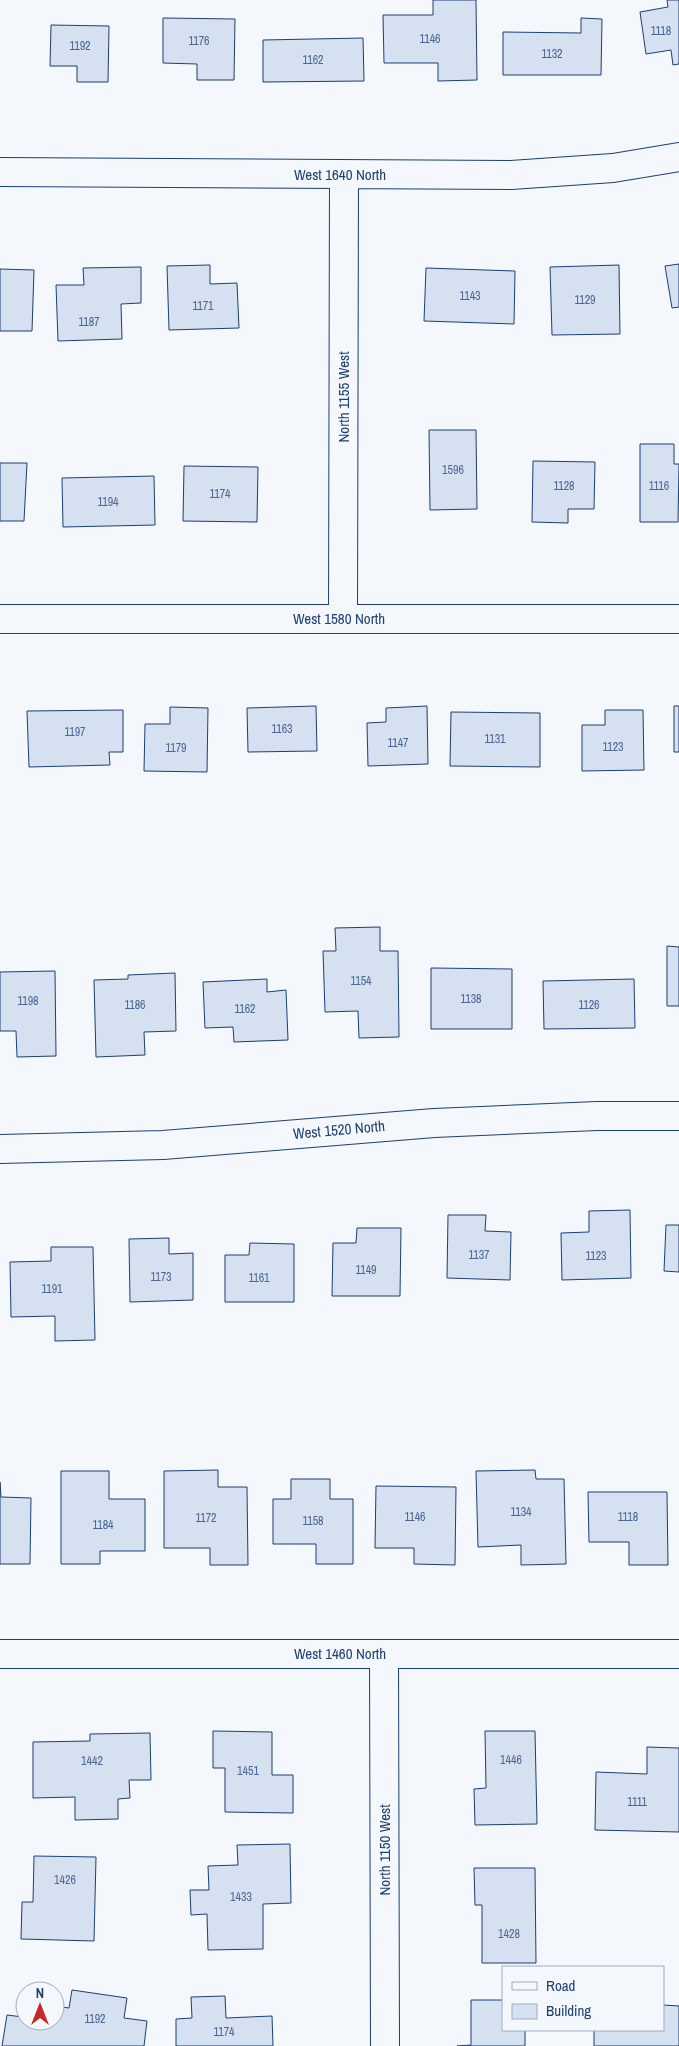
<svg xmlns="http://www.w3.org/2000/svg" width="679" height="2046" viewBox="0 0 679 2046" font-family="'Archivo Narrow',sans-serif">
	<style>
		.building { fill: #d5e0f0; stroke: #1d3f73 }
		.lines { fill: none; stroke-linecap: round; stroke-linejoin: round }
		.minor-casing { stroke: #1d3f73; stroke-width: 30 }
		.minor { stroke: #f4f7fb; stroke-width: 28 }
		.labels { text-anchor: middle; stroke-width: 4; stroke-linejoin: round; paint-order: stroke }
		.number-label { font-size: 12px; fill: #4b6792 }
		.street-label { font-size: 15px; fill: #1d3f73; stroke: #f4f7fb }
	</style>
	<rect width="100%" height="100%" fill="#f4f7fb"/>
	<!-- building -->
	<path class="building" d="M433 0H476L477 80 438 81V63H384L383 15H433Z
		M667 0H679V64L673 65 671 50 646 54 640 12 668 7Z
		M163 18 235 19 234 80H197V64L163 63Z
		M581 18 602 19 601 75H503V32L581 33Z
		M51 25 109 26 108 82H77V66H50Z
		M363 38 364 81 263 82V40Z
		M679 264V307L672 308 665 266Z
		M210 265V284L237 283 239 328 169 330 167 266Z
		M619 265 620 334 552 335 550 267Z
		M141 267V303L121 304 122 339 58 341 56 285H84L83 268Z
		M426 268 515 271 514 324 424 321Z
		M0 269 34 270 32 331H0Z
		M429 430H476L477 509 430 510Z
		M640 444H674V464H679L678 522H640Z
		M533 461 595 462 594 509H568V523L532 522Z
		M0 463H27L24 521H0Z
		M184 466 258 467 257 522 183 521Z
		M154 476 155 525 63 527 62 478Z
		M316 706 317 751 248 752 247 708Z
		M427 706 428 764 368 766 367 723 386 722V708Z
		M674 706H679V752H674Z
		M170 707 208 708 207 772 144 771 145 724H170Z
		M123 710V752H109L110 765 29 767 27 711Z
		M605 710H643L644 770 582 771V725H605Z
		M451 712 540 713V767L450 766Z
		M380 927V951H398L399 1037 359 1038 358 1011 325 1012 323 951H336L335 928Z
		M667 946 679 947V1006H667Z
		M431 968 512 969V1029H431Z
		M55 971 56 1056 17 1057 16 1031H0V972Z
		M175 973 176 1031 144 1032 145 1055 96 1057 94 980 128 979V975Z
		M267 979V992L286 990 288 1040 234 1042 233 1027 205 1028 203 982Z
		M634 979 635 1028 544 1029 543 981Z
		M630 1210 631 1278 562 1280 561 1233 589 1232V1211Z
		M448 1215H486L485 1231 511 1232 510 1280 447 1278Z
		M666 1225H679V1272L664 1271Z
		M357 1228H401L400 1296H332L333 1243H356Z
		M169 1238V1254L193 1253V1300L130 1302 129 1239Z
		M250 1243 294 1244V1302H225V1255H249Z
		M51 1247H93L95 1340 55 1341V1316L11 1317 10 1262 51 1261Z
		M218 1470V1487H247L248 1565H210V1548H164V1471Z
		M535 1470 536 1479H564L566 1564 521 1565V1545L478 1547 476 1471Z
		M61 1471H109V1499H145V1551H100V1564H61Z
		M291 1479H330V1499H353V1564H316V1544H273V1499H291Z
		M0 1482 1 1497 31 1498 30 1564H0Z
		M376 1486 456 1487 455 1565 414 1564V1548H375Z
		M588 1492H667L668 1565H629V1542H589Z
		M213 1731 272 1732V1775H293V1813L225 1812V1768H213Z
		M485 1731H535L537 1824 475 1825 474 1789 486 1788Z
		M150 1733 151 1780H129L130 1798 118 1799V1819L75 1820V1797L33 1798V1742L90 1741V1734Z
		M647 1747 679 1748V1832L595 1830 596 1772 647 1774Z
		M290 1844 291 1903 263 1904V1949L208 1950 207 1914 191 1915 190 1890H209L208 1866 238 1865 237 1845Z
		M34 1856 96 1857 94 1941 21 1939 22 1902H33Z
		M474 1868H535L536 1963H482V1905H475Z
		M72 1990 127 1998 124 2018 147 2021 144 2046H2L7 2015 23 2017 25 2006V2021H55V2006L69 2008Z
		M225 1996 226 2018 272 2016 273 2046H176V2019L192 2018 191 1997Z
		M471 2000H503V2030H525V2046H457L471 2045Z
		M663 2005 679 2006V2046H594V2030H663Z"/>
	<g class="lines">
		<!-- minor casing -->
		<g class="minor-casing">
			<path id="minor" d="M0 172 511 175 613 168 679 157
				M0 619H679
				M343 619 344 175
				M0 1149 163 1145 434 1123 597 1116H679
				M0 1654H679
				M384 1654 385 2046"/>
		</g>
		<!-- minor -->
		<use href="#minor" class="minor"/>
	</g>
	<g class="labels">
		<!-- number labels -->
		<g class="number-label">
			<text x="661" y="35">1118</text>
			<text x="430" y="43">1146</text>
			<text x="199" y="45">1176</text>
			<text x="80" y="50">1192</text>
			<text x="552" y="58">1132</text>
			<text x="313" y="64">1162</text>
			<text x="470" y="300">1143</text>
			<text x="585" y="304">1129</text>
			<text x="203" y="310">1171</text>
			<text x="89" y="326">1187</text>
			<text x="453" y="474">1596</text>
			<text x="564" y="490">1128</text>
			<text x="659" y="490">1116</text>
			<text x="220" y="498">1174</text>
			<text x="108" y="506">1194</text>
			<text x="282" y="733">1163</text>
			<text x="75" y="736">1197</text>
			<text x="495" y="743">1131</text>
			<text x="398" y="747">1147</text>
			<text x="613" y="751">1123</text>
			<text x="176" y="752">1179</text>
			<text x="361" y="985">1154</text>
			<text x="471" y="1003">1138</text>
			<text x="28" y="1005">1198</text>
			<text x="135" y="1009">1186</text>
			<text x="589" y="1009">1126</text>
			<text x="245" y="1013">1162</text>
			<text x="479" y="1259">1137</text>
			<text x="596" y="1260">1123</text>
			<text x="366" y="1274">1149</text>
			<text x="161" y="1281">1173</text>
			<text x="259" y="1282">1161</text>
			<text x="52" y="1293">1191</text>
			<text x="521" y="1516">1134</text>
			<text x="415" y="1521">1146</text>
			<text x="628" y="1521">1118</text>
			<text x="206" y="1522">1172</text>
			<text x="313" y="1525">1158</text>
			<text x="103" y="1529">1184</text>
			<text x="511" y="1764">1446</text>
			<text x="92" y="1765">1442</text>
			<text x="248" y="1775">1451</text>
			<text x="637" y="1806">1111</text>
			<text x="65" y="1884">1426</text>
			<text x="241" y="1901">1433</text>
			<text x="509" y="1938">1428</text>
			<text x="95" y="2023">1192</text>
			<text x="224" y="2036">1174</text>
		</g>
		<!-- street labels -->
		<g class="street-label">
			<text x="340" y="180">West 1640 North</text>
			<text transform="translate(344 397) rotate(-90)" y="5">North 1155 West</text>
			<text x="339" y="624">West 1580 North</text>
			<text transform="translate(339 1130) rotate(-5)" y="5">West 1520 North</text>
			<text x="340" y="1659">West 1460 North</text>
			<text transform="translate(385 1850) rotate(-90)" y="5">North 1150 West</text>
		</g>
	</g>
	<!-- legend -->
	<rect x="502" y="1966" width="162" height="65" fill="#f4f7fb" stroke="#9eadc5"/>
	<rect x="512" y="1982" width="25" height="8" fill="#f4f7fb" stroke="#9eadc5"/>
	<text x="546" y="1991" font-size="15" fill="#1d3f73">Road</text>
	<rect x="512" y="2004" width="25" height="15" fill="#d5e0f0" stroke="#9eadc5"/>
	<text x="546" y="2016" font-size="15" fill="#1d3f73">Building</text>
	<!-- north arrow -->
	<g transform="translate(40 2006)"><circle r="24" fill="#f4f7fb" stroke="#9eadc5"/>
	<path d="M0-4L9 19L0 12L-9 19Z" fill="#c62828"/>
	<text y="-8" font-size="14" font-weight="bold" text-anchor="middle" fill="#1d3f73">N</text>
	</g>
</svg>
